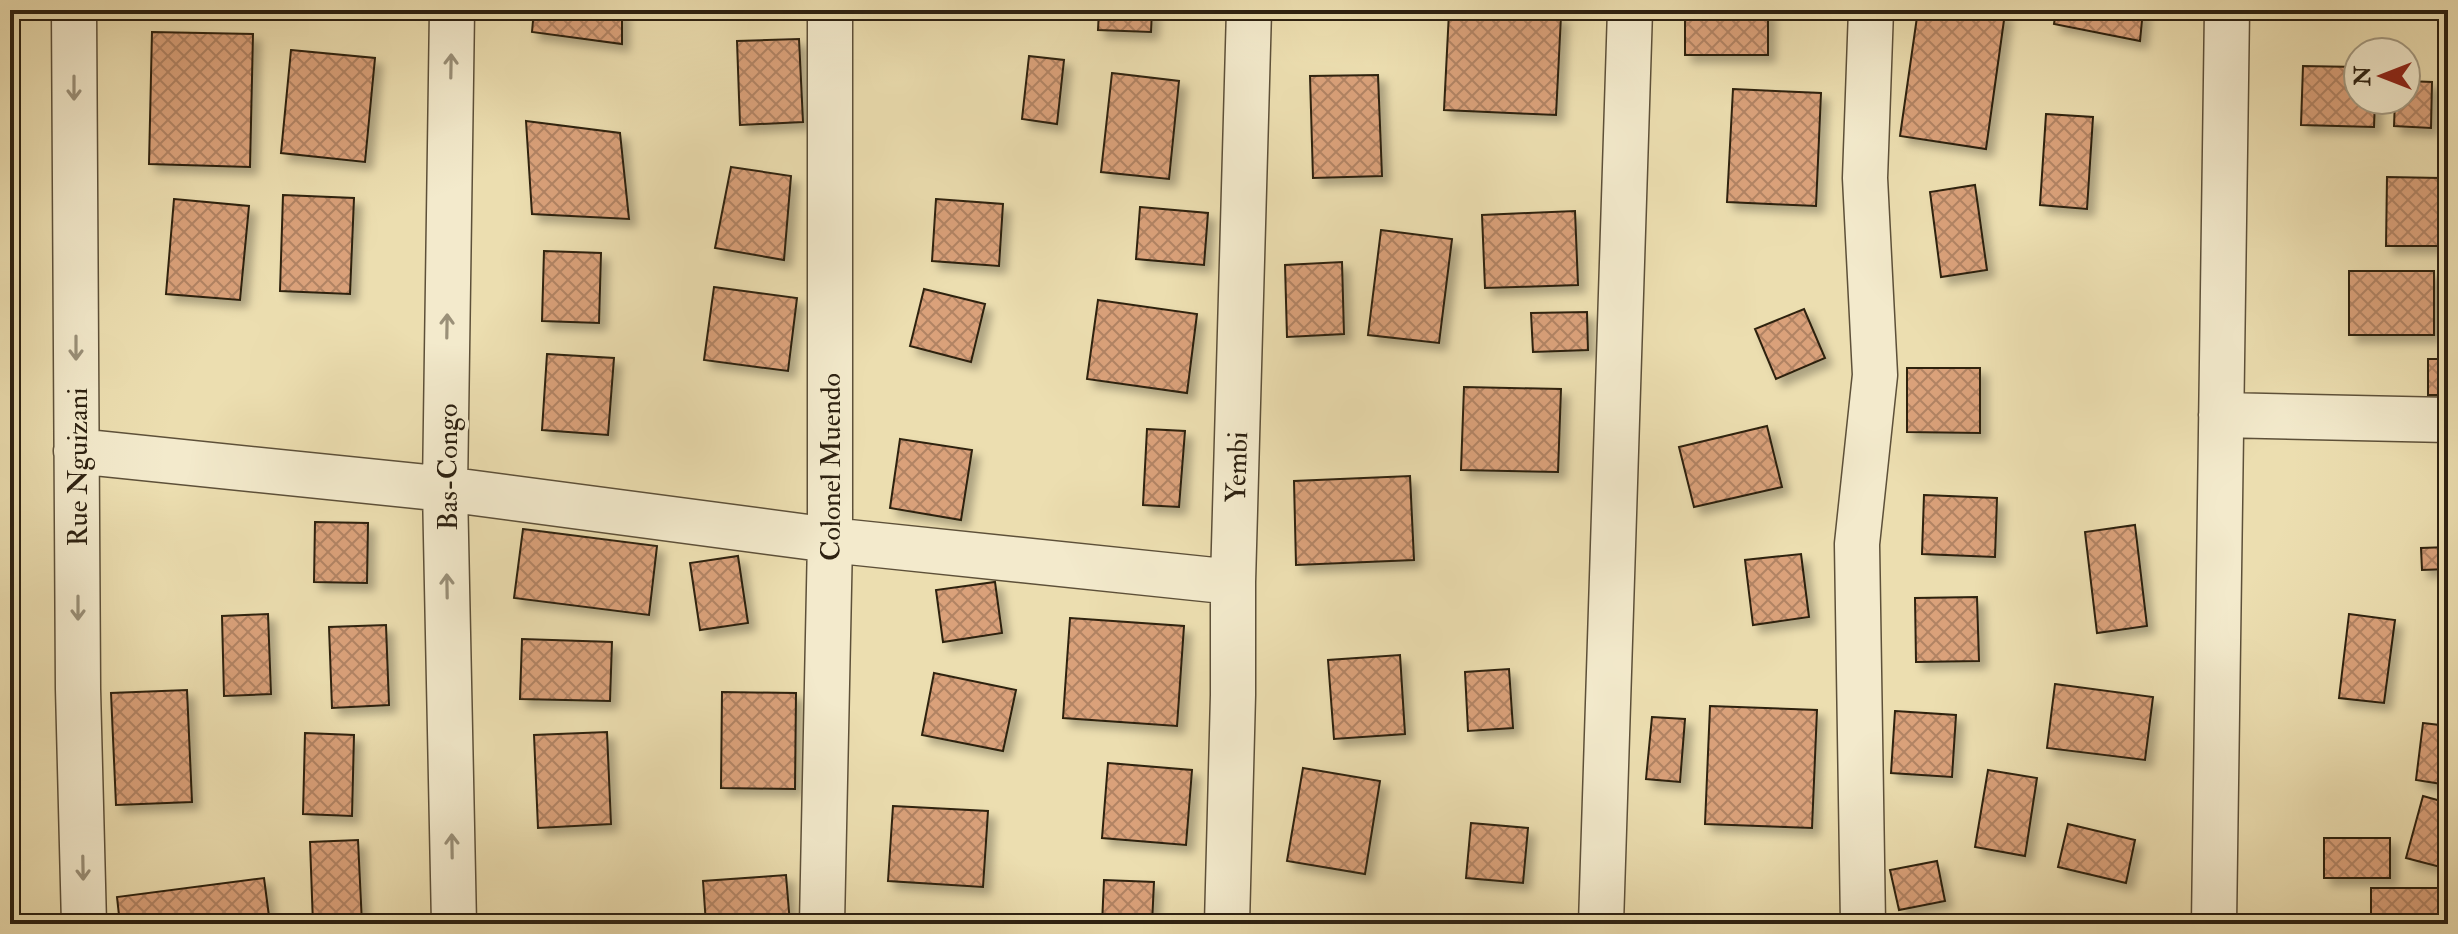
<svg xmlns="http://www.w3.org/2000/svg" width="2458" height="934" viewBox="0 0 2458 934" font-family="'IM FELL Double Pica',serif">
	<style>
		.building { fill: url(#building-cross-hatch); stroke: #2d2111; stroke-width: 2; filter: url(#shadow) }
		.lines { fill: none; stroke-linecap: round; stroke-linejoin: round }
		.minor-casing { stroke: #5d5039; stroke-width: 47 }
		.minor { stroke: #f3eacc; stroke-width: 44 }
		.oneway { stroke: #9a9078 }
		.labels { text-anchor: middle; stroke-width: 8; stroke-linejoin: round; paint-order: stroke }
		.street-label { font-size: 28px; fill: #2d2111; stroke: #f3eacc }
	</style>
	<defs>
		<pattern id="building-cross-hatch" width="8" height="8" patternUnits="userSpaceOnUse" patternTransform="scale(2)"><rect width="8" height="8" fill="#daa17a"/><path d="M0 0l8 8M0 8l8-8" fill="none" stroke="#b18363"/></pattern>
		<filter id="shadow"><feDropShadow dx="7" dy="7" stdDeviation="4" flood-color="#0004"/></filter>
	</defs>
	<rect width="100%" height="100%" fill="#ecdeb0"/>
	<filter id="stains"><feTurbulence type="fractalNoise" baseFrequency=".0025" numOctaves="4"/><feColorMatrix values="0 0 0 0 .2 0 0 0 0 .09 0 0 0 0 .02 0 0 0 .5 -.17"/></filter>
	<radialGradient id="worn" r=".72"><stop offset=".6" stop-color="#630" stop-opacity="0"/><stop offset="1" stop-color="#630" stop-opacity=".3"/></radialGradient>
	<!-- building -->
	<path class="building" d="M534 10H622V44L532 32Z
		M1099 10H1152L1151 32 1098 30Z
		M1685 10H1768V55H1685Z
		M1918 10H1986L2005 13 1986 149 1900 136Z
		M2056 10H2143L2140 41 2054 24Z
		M1449 12 1561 16 1556 115 1444 110Z
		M152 32 253 34 250 167 149 164Z
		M799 39 803 122 740 125 737 41Z
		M291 50 375 58 365 162 281 153Z
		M1029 56 1064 60 1057 124 1022 119Z
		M2303 66 2358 67V100H2375L2374 127 2301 125Z
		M1112 73 1179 81 1169 179 1101 172Z
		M1378 75 1382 176 1313 178 1310 76Z
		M2406 81 2432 82 2431 128 2394 126 2395 100H2406Z
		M1733 89 1821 93 1816 206 1727 202Z
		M2443 101H2448V134H2442Z
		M2046 114 2093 117 2087 209 2040 205Z
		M526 121 620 133 629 219 532 214Z
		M731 167 791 176 784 260 715 248Z
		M2387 177 2440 178V246H2386Z
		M1975 185 1987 270 1941 277 1930 192Z
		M283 195 354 198 350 294 280 291Z
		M174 199 249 206 240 300 166 294Z
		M936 199 1003 204 999 266 932 261Z
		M1140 207 1208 213 1204 265 1136 259Z
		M1575 211 1578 285 1485 288 1482 215Z
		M1381 230 1452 239 1439 343 1368 335Z
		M544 251 601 253 599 323 542 321Z
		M1342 262 1344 334 1287 337 1285 265Z
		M2349 271H2434V335H2349Z
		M714 287 797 298 788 371 704 360Z
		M924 289 985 304 971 362 910 346Z
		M1098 300 1197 314 1187 393 1087 379Z
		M1804 309 1825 358 1776 379 1755 329Z
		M1587 312 1588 350 1533 352 1531 313Z
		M547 354 614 358 608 435 542 430Z
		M2428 359H2448V395H2428Z
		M1907 368H1980V433L1907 432Z
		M1464 387 1561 389 1558 472 1461 470Z
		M1767 426 1782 487 1694 507 1679 447Z
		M1147 429 1185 431 1179 507 1143 505Z
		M900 439 972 450 961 520 890 508Z
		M1410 476 1414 560 1296 565 1294 481Z
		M1924 495 1997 498 1995 557 1922 554Z
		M315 522 368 523 367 583 314 582Z
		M2135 525 2147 626 2097 633 2085 532Z
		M523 529 657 546 649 615 514 598Z
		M2448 547V569L2422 570 2421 548Z
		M1801 554 1809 617 1753 625 1745 560Z
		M738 556 748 623 700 630 690 563Z
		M995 582 1002 633 943 642 936 590Z
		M1977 597 1979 661 1916 662 1915 598Z
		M268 614 271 694 224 696 222 616Z
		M2349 614 2395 620 2384 703 2339 698Z
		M1070 618 1184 626 1177 726 1063 718Z
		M386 625 389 705 332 708 329 627Z
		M522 639 612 642 610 701 520 699Z
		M1400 655 1405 734 1334 739 1328 660Z
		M1509 669 1513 728 1468 731 1465 672Z
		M934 673 1016 690 1003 751 922 735Z
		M2055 684 2153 697 2145 760 2047 748Z
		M187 690 192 802 116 805 111 693Z
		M722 692 796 693 795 789 721 788Z
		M1710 706 1817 710 1812 828 1705 824Z
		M1895 711 1956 715 1952 777 1891 773Z
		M1652 717 1685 719 1680 782 1646 779Z
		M2423 723 2448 726V785L2416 780Z
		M607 732 611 824 538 828 534 735Z
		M305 733 354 735 352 816 303 814Z
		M1108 763 1192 770 1186 845 1102 838Z
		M1303 768 1380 781 1365 874 1287 861Z
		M1988 770 2037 778 2025 856 1975 847Z
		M2423 796 2448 803V869L2406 858Z
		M893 806 988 811 983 887 888 881Z
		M1471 823 1528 828 1523 883 1466 878Z
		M2068 824 2135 840 2126 883 2058 867Z
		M2324 838H2390V878H2324Z
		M358 840 362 924H313L310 842Z
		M1937 861 1945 901 1899 910 1890 870Z
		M786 875 790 924H706L703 881Z
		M264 878 270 924H120L117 897Z
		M1104 880 1154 882 1152 924H1102Z
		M2371 888H2448V921H2371Z"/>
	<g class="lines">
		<!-- minor casing -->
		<g class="minor-casing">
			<path id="minor" d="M74 10 78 689 84 924
				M452 10 445 489 454 924
				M2221 415 2448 420
				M76 451 445 489 830 540 1233 582
				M822 924 830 540V10
				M1227 924 1233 695V582L1249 10
				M1601 924 1630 10
				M1863 924 1857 544 1875 375 1865 178 1871 10
				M2214 924 2227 10"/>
		</g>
		<!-- minor -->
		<use href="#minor" class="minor"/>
	</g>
	<!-- one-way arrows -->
	<defs><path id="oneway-shaft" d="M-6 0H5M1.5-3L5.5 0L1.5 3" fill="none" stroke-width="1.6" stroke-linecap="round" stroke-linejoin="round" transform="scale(2)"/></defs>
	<g class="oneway">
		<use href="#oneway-shaft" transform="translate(451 66) rotate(-89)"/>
		<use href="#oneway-shaft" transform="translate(74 88) rotate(90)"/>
		<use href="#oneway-shaft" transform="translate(447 326) rotate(-89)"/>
		<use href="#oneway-shaft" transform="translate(76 348) rotate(90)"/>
		<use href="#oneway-shaft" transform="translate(447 586) rotate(-91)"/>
		<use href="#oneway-shaft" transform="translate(78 608) rotate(90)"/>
		<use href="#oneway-shaft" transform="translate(452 846) rotate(-91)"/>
		<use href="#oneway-shaft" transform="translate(83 868) rotate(89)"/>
	</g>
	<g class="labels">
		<!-- street labels -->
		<g class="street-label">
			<text transform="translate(77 467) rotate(-90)" y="10">Rue Nguizani</text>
			<text transform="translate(447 467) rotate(-90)" y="10">Bas-Congo</text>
			<text transform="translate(830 467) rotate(-90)" y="10">Colonel Muendo</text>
			<text transform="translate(1236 467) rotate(-88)" y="10">Yembi</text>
		</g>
	</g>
	<!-- margin -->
	<rect width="2458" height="934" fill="none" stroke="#ecdeb0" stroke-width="40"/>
	<rect x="12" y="12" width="2434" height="910" fill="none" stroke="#2d2111" stroke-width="4"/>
	<rect x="20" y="20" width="2418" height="894" fill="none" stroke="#2d2111" stroke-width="2"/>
	<!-- north arrow -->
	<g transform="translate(2382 76) rotate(270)"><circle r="38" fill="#f3eacc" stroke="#a49a81" stroke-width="2"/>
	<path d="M0-6L14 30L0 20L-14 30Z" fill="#8f2418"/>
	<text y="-12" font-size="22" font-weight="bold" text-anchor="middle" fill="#2d2111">N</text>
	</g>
	<rect width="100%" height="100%" filter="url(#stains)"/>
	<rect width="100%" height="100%" fill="url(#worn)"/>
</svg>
